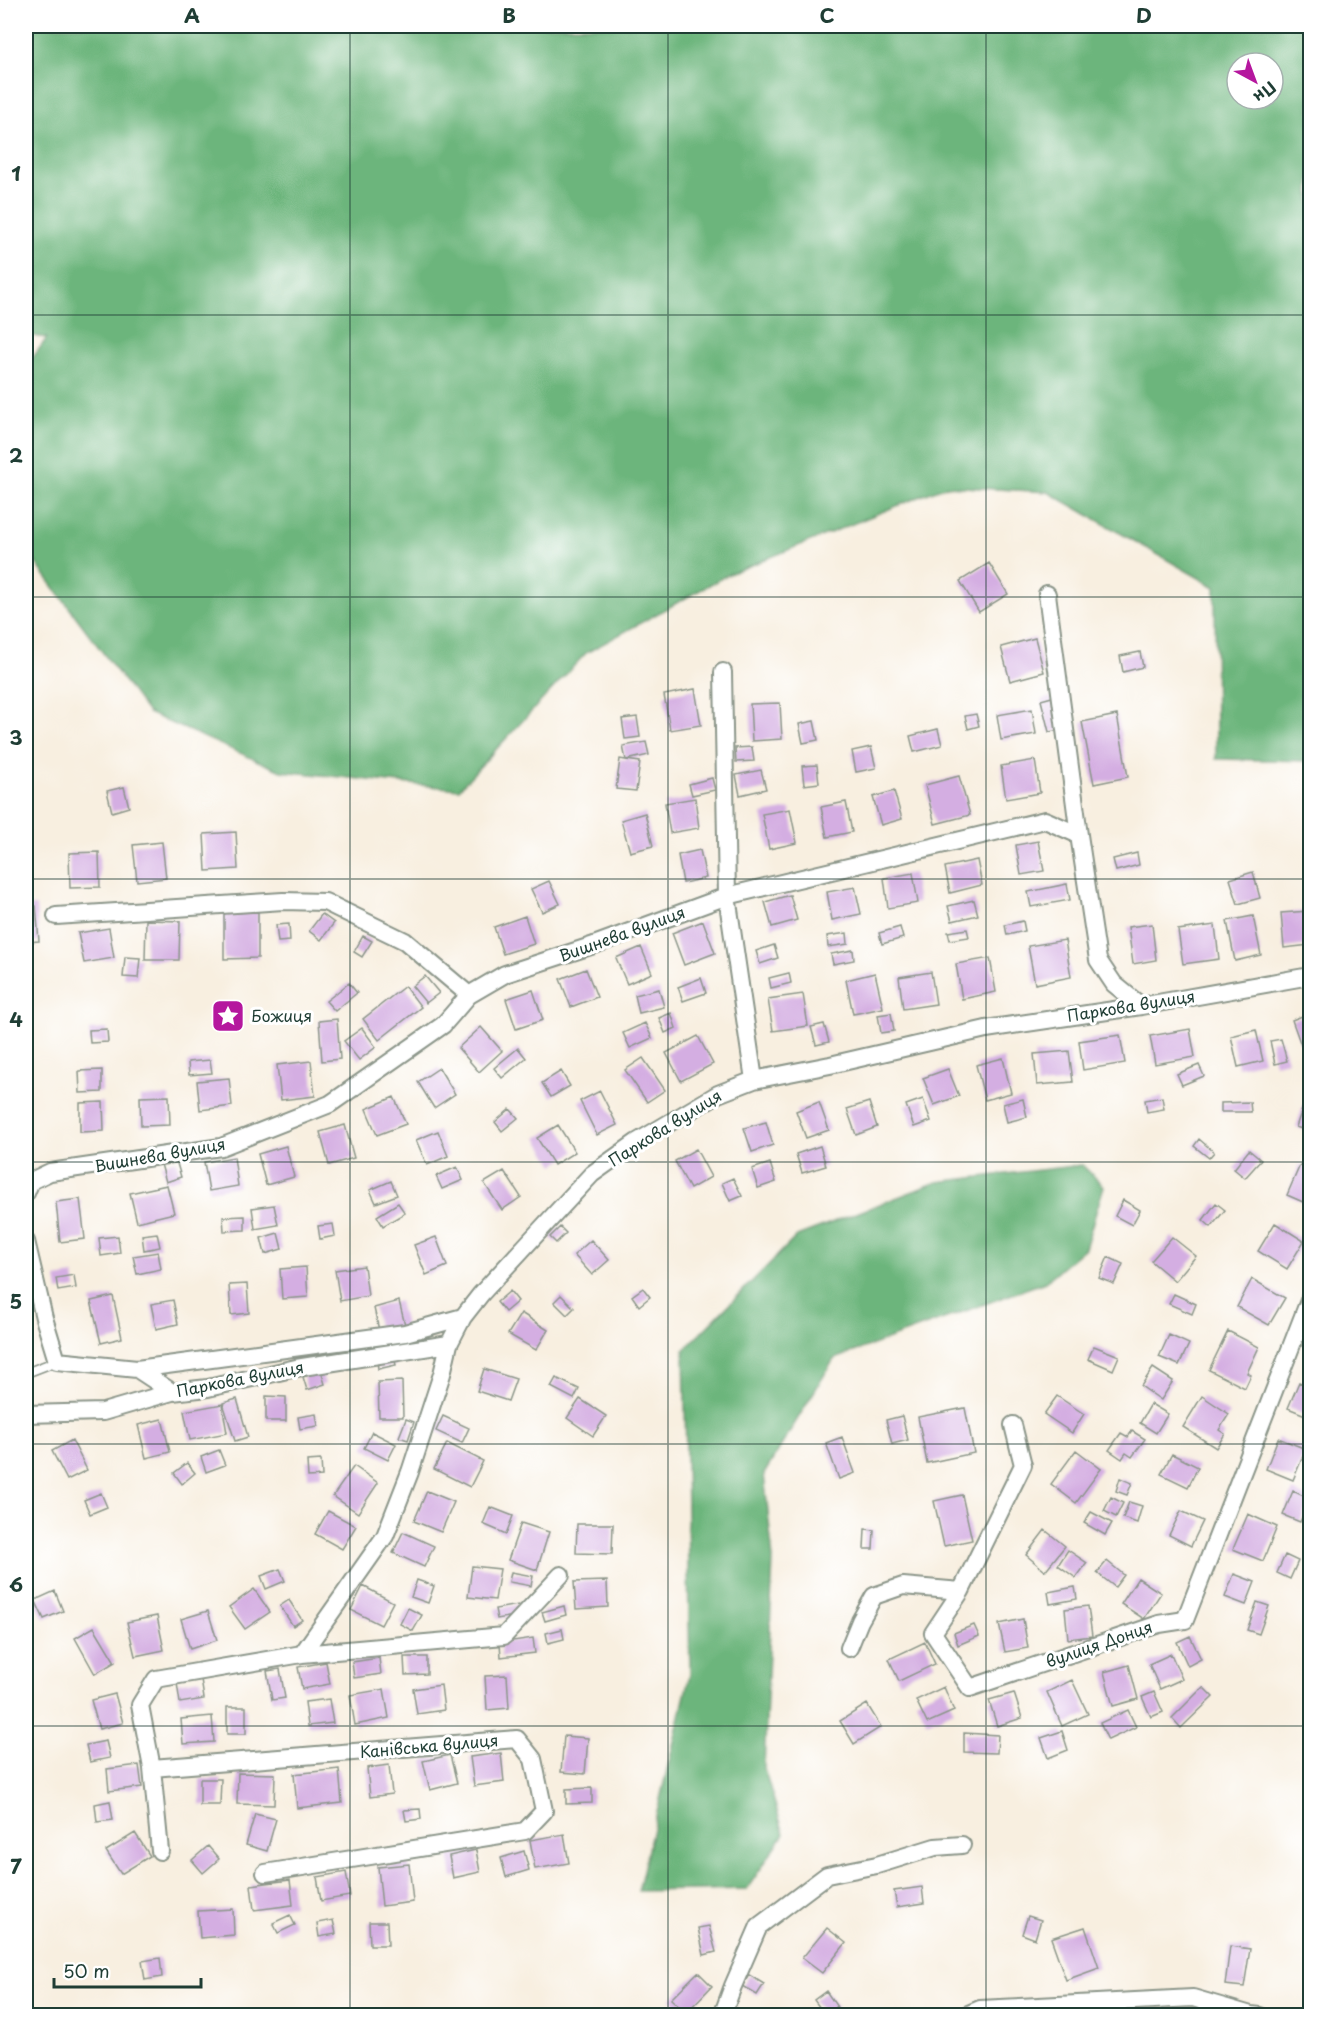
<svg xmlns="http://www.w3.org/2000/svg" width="1336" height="2041" viewBox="0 0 1336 2041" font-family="'Playpen Sans',sans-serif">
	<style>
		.forest { fill: #6cb57c; stroke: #467958; stroke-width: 1.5; fill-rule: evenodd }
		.building { fill: #d4aee2 }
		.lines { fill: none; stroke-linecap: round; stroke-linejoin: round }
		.lane-casing { stroke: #8c968a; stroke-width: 11 }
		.street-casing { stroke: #8c968a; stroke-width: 20 }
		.lane { stroke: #fff; stroke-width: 8 }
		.street { stroke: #fff; stroke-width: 16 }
		.grid { fill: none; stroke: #1f3d34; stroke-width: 1.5; stroke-opacity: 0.55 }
		.labels { text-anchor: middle; stroke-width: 6; stroke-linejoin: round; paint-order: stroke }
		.street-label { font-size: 16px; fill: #1f3d34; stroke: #fff }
		.poi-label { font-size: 16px; fill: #1f3d34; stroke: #fff; text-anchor: start }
		.neatline { fill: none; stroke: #1f3d34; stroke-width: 2 }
		.grid-label { font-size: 20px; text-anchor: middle; font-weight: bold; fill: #1f3d34 }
	</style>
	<rect width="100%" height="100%" fill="#fff"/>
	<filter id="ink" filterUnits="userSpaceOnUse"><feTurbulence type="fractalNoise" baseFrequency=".0167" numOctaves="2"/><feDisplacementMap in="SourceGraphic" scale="12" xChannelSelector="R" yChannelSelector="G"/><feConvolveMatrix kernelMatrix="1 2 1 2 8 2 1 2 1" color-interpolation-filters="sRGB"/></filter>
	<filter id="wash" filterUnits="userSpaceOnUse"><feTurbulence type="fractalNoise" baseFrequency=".008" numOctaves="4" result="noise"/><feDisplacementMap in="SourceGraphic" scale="24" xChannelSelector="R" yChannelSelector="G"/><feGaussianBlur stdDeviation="1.35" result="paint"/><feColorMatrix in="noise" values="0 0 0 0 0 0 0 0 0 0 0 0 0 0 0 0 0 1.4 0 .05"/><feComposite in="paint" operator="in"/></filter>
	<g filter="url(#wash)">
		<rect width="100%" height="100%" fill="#f8efe0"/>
		<!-- forest -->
		<path class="forest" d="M26 26H1310V761L1216 759 1215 587 1048 492 946 486 729 574 586 653 459 789 281 771 148 713 26 550V367L47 338 26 335ZM1237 63H1273V99H1237Z
			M1082 1165 1104 1186 1085 1248 1045 1282 834 1359 764 1474 773 1559 764 1768 784 1834 747 1889 638 1891 690 1674 684 1350 797 1236 937 1182Z"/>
		<g id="blocks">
			<!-- building -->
			<path class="building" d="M989 563 1008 594 979 612 960 581Z
				M1035 638 1044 672 1010 681 1001 647Z
				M1140 652 1143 667 1123 672 1120 656Z
				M695 689 701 725 670 730 664 695Z
				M1052 697 1061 730 1049 732 1041 700Z
				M780 703 782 739 752 741 750 704Z
				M1032 709 1036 734 1001 740 997 715Z
				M976 714 979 726 968 729 965 716Z
				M1117 715 1128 777 1094 784 1082 722Z
				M637 717 640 737 625 739 622 719Z
				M814 721 818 740 803 743 799 724Z
				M938 729 942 745 914 752 910 736Z
				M646 742 649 755 626 760 640 762 636 791 616 789 620 759 626 760 623 746Z
				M752 747 754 761 736 762 735 748Z
				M871 747 876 768 856 772 852 751Z
				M1035 760 1040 793 1006 799 1001 766Z
				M817 765 819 783 804 785 802 766Z
				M761 770 766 789 740 795 736 775Z
				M959 776 970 815 935 824 925 785Z
				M712 778 715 790 692 795 689 784Z
				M124 787 129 807 112 812 107 791Z
				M894 791 902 819 881 825 873 797Z
				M695 798 699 828 670 833 665 803Z
				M846 802 852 832 827 837 821 807Z
				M790 809 797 843 769 849 762 814Z
				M645 813 653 846 630 852 621 820Z
				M236 832 238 869 206 871 204 834Z
				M1038 841 1044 871 1021 875 1016 845Z
				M162 842 166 878 137 881 133 845Z
				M700 850 706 878 683 883 678 855Z
				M99 852 100 887 70 888 69 853Z
				M1137 853 1139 865 1116 871 1113 859Z
				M977 860 982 885 950 893 945 867Z
				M1253 872 1260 898 1238 904 1230 879Z
				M913 873 918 903 888 908 884 878Z
				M549 881 560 904 542 912 531 889Z
				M1067 884 1070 900 1031 907 1028 892Z
				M855 887 861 914 832 920 827 892Z
				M790 895 797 920 772 927 765 902Z
				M974 900 978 915 952 921 948 906Z
				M36 906 39 941 26 942V907Z
				M1309 911 1310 945 1284 948 1281 913Z
				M258 912V958L224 959V913Z
				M322 914 334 923 321 940 309 931Z
				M525 916 534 944 503 954 494 927Z
				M1253 916 1261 955 1235 961 1227 921Z
				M146 920 180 921 179 960H145Z
				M703 921 715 953 684 965 672 933Z
				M1023 921 1025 931 1007 935 1005 925Z
				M289 924 290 941 278 942 276 925Z
				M1152 924 1156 960 1133 964 1128 927Z
				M1215 925 1219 959 1183 964 1178 930Z
				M900 927 903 938 882 944 879 933Z
				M109 928 114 958 84 963 78 933Z
				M967 929 969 937 950 940 948 932Z
				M847 933 848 944 828 947 827 936Z
				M363 936 372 941 362 957 354 952Z
				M1065 940 1071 977 1035 984 1028 946Z
				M774 945 778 958 760 964 756 951Z
				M641 947 652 973 627 984 616 958Z
				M853 950 854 960 833 964 831 954Z
				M125 957 140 958 138 978 123 977Z
				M990 958 996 992 962 999 956 964Z
				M586 969 597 997 571 1007 560 979Z
				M931 972 936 1004 903 1009 899 977Z
				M789 973 791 983 771 988 769 978Z
				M875 973 883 1008 853 1014 846 980Z
				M425 976 439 993 426 1003 412 986Z
				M701 978 706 993 683 1001 678 987Z
				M349 983 357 993 335 1011 326 1001Z
				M405 986 421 1007 379 1040 363 1019Z
				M659 989 664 1007 639 1013 635 995Z
				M533 990 543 1020 516 1029 506 999Z
				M803 994 808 1026 773 1031 768 999Z
				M671 1013 676 1028 665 1033 659 1018Z
				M891 1013 894 1031 881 1033 878 1015Z
				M1310 1013V1042L1301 1045 1292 1020Z
				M337 1019 340 1059 322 1061 319 1021Z
				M645 1023 652 1038 630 1048 623 1033Z
				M824 1024 829 1042 816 1045 811 1027Z
				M481 1027 502 1051 479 1072 458 1048Z
				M362 1028 376 1047 359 1060 344 1041Z
				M107 1029 108 1042 90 1043 89 1030Z
				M1190 1029 1195 1057 1155 1064 1150 1036Z
				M1256 1030 1263 1061 1238 1067 1231 1036Z
				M1120 1035 1125 1063 1083 1070 1079 1041Z
				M698 1036 713 1064 681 1081 666 1053Z
				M1281 1039 1287 1061 1275 1064 1270 1041Z
				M518 1048 526 1058 502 1078 494 1068Z
				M1069 1051 1073 1082 1037 1085 1034 1054Z
				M643 1058 665 1090 647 1102 625 1070Z
				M1003 1058 1011 1093 985 1100 976 1065Z
				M210 1060 212 1073 189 1075 188 1062Z
				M311 1061 315 1096 281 1100 277 1065Z
				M1199 1065 1204 1076 1182 1085 1177 1074Z
				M439 1068 455 1094 434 1108 418 1082Z
				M948 1069 959 1096 934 1105 923 1078Z
				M102 1070V1092L80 1093 79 1071Z
				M561 1071 570 1086 551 1097 542 1083Z
				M229 1078 232 1106 200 1110 197 1081Z
				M600 1091 617 1125 597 1135 580 1101Z
				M1308 1092 1310 1093V1132L1296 1127Z
				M169 1096 170 1125 141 1126 140 1097Z
				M394 1097 406 1124 377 1135 366 1109Z
				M1162 1097 1164 1109 1147 1112 1145 1100Z
				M923 1099 931 1121 914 1127 906 1105Z
				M1023 1099 1027 1117 1007 1122 1003 1104Z
				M103 1102 104 1131 80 1132V1103Z
				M819 1102 829 1130 806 1138 796 1111Z
				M869 1102 877 1127 856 1135 847 1109Z
				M1250 1102 1251 1112H1221V1103Z
				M510 1109 518 1118 502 1131 495 1122Z
				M766 1122 773 1145 752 1152 744 1128Z
				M345 1125 354 1158 329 1165 320 1132Z
				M558 1125 575 1152 554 1165 537 1138Z
				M438 1131 448 1156 427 1165 416 1140Z
				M1199 1139 1214 1152 1209 1158 1194 1146Z
				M286 1146 294 1177 266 1185 258 1154Z
				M820 1146 826 1166 802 1173 796 1154Z
				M696 1149 711 1177 690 1189 675 1161Z
				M1249 1150 1261 1160 1245 1178 1234 1169Z
				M234 1157 238 1186 209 1191 204 1162Z
				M176 1160 181 1177 166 1182 161 1164Z
				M770 1163 776 1182 758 1188 752 1169Z
				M1300 1165 1310 1169V1205L1287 1195Z
				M457 1167 463 1180 442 1189 436 1176Z
				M504 1171 521 1197 502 1210 484 1183Z
				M733 1178 742 1196 730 1201 722 1183Z
				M391 1181 397 1195 376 1203 370 1190Z
				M167 1185 174 1213 137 1222 130 1193Z
				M80 1199 85 1239 60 1242 56 1202Z
				M1123 1200 1140 1210 1132 1225 1115 1216Z
				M398 1203 405 1213 383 1226 377 1216Z
				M1216 1203 1225 1210 1211 1227 1203 1220Z
				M274 1205 278 1225 255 1229 252 1208Z
				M245 1216V1230L224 1231 223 1217Z
				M1275 1223 1304 1241 1287 1269 1258 1251Z
				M333 1224 335 1236 320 1239 318 1226Z
				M560 1227 566 1233 556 1243 550 1237Z
				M157 1233 160 1247 144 1250 142 1235Z
				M278 1233 282 1249 265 1254 261 1238Z
				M118 1236 120 1253 101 1256 99 1238Z
				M436 1237 447 1266 426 1275 414 1245Z
				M1172 1237 1196 1256 1175 1281 1151 1261Z
				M591 1240 609 1260 592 1275 574 1255Z
				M158 1252 161 1269 137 1274 133 1256Z
				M1108 1257 1123 1264 1114 1284 1099 1278Z
				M364 1266 368 1296 340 1301 335 1270Z
				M306 1267 308 1297 282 1299 280 1269Z
				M74 1275 76 1288 58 1291 56 1278Z
				M1252 1279 1285 1298 1269 1325 1237 1307Z
				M247 1284 249 1313 231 1315 229 1285Z
				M643 1288 650 1297 639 1306 632 1296Z
				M510 1291 518 1301 505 1312 497 1302Z
				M1174 1294 1196 1304 1192 1314 1169 1304Z
				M561 1295 574 1308 567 1315 554 1302Z
				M113 1296 122 1338 101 1343 91 1301Z
				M173 1300 178 1324 156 1329 151 1304Z
				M399 1301 406 1329 380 1335 374 1308Z
				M521 1313 548 1330 536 1350 508 1334Z
				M1228 1331 1259 1347 1247 1373 1251 1375 1245 1388 1209 1370Z
				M1169 1335 1189 1344 1179 1365 1159 1357Z
				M1094 1346 1119 1356 1113 1370 1088 1359Z
				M394 1357 396 1365 378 1369 377 1361Z
				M1153 1368 1173 1381 1161 1400 1141 1386Z
				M484 1369 516 1379 508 1401 477 1391Z
				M321 1371 325 1384 307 1390 303 1377Z
				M556 1378 579 1389 574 1399 551 1387Z
				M402 1381 403 1417H379L378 1382Z
				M1299 1382 1310 1387V1417L1288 1408Z
				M266 1396 286 1397V1421H266Z
				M1057 1396 1084 1414 1072 1433 1044 1414Z
				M1202 1396 1229 1414 1219 1430 1225 1434 1216 1448 1183 1427Z
				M237 1399 248 1437 235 1441 223 1403Z
				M580 1399 606 1416 593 1436 567 1418Z
				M222 1404 227 1433 190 1440 184 1411Z
				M1151 1404 1168 1414 1156 1433 1140 1423Z
				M965 1408 974 1453 927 1463 918 1417Z
				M316 1414 318 1426 300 1429 298 1417Z
				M443 1416 469 1428 462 1443 436 1431Z
				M902 1416 908 1440 892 1444 886 1420Z
				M162 1419 170 1452 146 1458 138 1425Z
				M406 1419 414 1422 408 1440 399 1437Z
				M1132 1431 1145 1439 1132 1457 1126 1453 1122 1459 1109 1450 1121 1433 1128 1437Z
				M372 1432 396 1444 388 1460 364 1448Z
				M842 1437 855 1473 839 1479 826 1443Z
				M1278 1438 1306 1449 1293 1480 1266 1469Z
				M72 1440 87 1470 67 1480 52 1451Z
				M447 1443 483 1461 470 1487 434 1469Z
				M219 1450 225 1465 206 1472 201 1457Z
				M1076 1450 1101 1469 1076 1503 1051 1484Z
				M1172 1454 1198 1467 1188 1487 1161 1474Z
				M321 1460 322 1476 308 1477 307 1461Z
				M187 1463 195 1473 182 1484 174 1473Z
				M354 1466 378 1483 358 1513 333 1496Z
				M1120 1478 1132 1483 1127 1495 1116 1491Z
				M427 1491 454 1502 441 1532 414 1521Z
				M1293 1491 1310 1499 1300 1522 1283 1515Z
				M101 1493 107 1507 90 1514 84 1500Z
				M962 1495 972 1540 944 1546 934 1501Z
				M1111 1497 1123 1503 1116 1517 1104 1511Z
				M1129 1502 1142 1506 1137 1523 1123 1518Z
				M490 1507 513 1516 506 1534 483 1524Z
				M328 1511 356 1526 342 1549 315 1534Z
				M1181 1511 1203 1521 1191 1546 1169 1535Z
				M1091 1512 1112 1523 1105 1535 1084 1523Z
				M1248 1514 1277 1527 1263 1561 1233 1549Z
				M521 1523 549 1532 537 1570 508 1560Z
				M577 1524H613L612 1554 576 1553Z
				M865 1529 874 1530 873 1549H864Z
				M1045 1530 1065 1546 1045 1571 1026 1555Z
				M403 1532 434 1546 424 1567 393 1553Z
				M1068 1550 1087 1563 1076 1578 1058 1565Z
				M1285 1555 1298 1561 1290 1579 1277 1573Z
				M1107 1561 1124 1575 1115 1587 1097 1573Z
				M472 1566 500 1569 495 1600 468 1597Z
				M280 1569 285 1581 266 1589 261 1576Z
				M511 1572 533 1576 531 1586 509 1582Z
				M1234 1574 1255 1582 1246 1605 1225 1597Z
				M1138 1578 1161 1593 1144 1619 1121 1604Z
				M417 1580 434 1586 428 1603 411 1597Z
				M607 1581 608 1607 576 1609 574 1582Z
				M363 1586 393 1602 381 1625 351 1610Z
				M1075 1587 1077 1599 1050 1604 1048 1592Z
				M254 1589 270 1612 245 1629 229 1607Z
				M55 1591 63 1611 44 1619 35 1600Z
				M289 1600 302 1620 293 1626 280 1606Z
				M1257 1602 1269 1606 1259 1634 1247 1630Z
				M518 1605 520 1615 497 1619 495 1609Z
				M564 1606 566 1615 545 1621 542 1612Z
				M1088 1606 1092 1636 1068 1639 1065 1609Z
				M408 1608 422 1615 413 1631 400 1624Z
				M208 1611 217 1640 190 1649 181 1619Z
				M157 1616 164 1650 135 1656 127 1622Z
				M1023 1619 1028 1648 1005 1652 999 1624Z
				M974 1625 979 1636 958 1645 954 1633Z
				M94 1627 115 1662 95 1674 75 1638Z
				M562 1629 564 1639 548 1643 546 1633Z
				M1190 1636 1201 1659 1188 1666 1177 1642Z
				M533 1638 535 1653 501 1657 500 1643Z
				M925 1642 935 1664 899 1681 889 1659Z
				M1171 1654 1182 1679 1160 1689 1149 1664Z
				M404 1657H427V1674L405 1675Z
				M379 1658 381 1674 354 1678 352 1662Z
				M326 1662 330 1684 302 1689 298 1667Z
				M1129 1665 1138 1699 1113 1706 1104 1672Z
				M280 1669 285 1698 272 1700 267 1671Z
				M507 1675 509 1708 487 1710 485 1676Z
				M201 1679 204 1699 180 1703 177 1683Z
				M1072 1680 1088 1714 1062 1726 1047 1692Z
				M441 1685 444 1710 417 1714 413 1689Z
				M944 1687 954 1711 927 1723 916 1700Z
				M1203 1687 1213 1697 1181 1728 1172 1718Z
				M384 1689 389 1718 355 1725 350 1695Z
				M1154 1692 1163 1712 1151 1717 1142 1697Z
				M1014 1693 1022 1718 997 1726 989 1700Z
				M115 1694 123 1723 99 1729 91 1700Z
				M329 1699 333 1723 308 1726 305 1702Z
				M867 1704 881 1727 854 1744 840 1721Z
				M227 1707H246V1734H227Z
				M1128 1710 1136 1727 1108 1740 1100 1723Z
				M212 1716 214 1742 183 1744 181 1719Z
				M1062 1731 1068 1750 1048 1758 1041 1738Z
				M964 1733 998 1735 997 1753 964 1752Z
				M564 1736 588 1738 585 1774 561 1772Z
				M106 1741 110 1758 90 1762 86 1745Z
				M501 1753 504 1782 474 1786 470 1757Z
				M450 1755 457 1783 430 1790 423 1761Z
				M139 1765 142 1787 109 1791 107 1769Z
				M389 1765 392 1794 370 1797 367 1768Z
				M339 1769 342 1803 297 1808 294 1774Z
				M238 1773 275 1774 274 1805 237 1804Z
				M200 1779H221L220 1805H200Z
				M592 1788V1803L566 1804V1789Z
				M110 1801 113 1820 97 1822 95 1804Z
				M420 1809 421 1819 406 1821 404 1810Z
				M255 1814 276 1819 267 1851 246 1845Z
				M135 1833 150 1856 121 1874 106 1851Z
				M564 1834 569 1863 535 1869 530 1840Z
				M208 1846 219 1859 203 1873 192 1860Z
				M476 1850 480 1872 453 1878 449 1856Z
				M524 1851 529 1870 506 1877 501 1858Z
				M409 1864 413 1902 382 1906 378 1867Z
				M346 1872 350 1896 321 1901 317 1877Z
				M290 1880 293 1905 254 1910 251 1885Z
				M922 1887 924 1903 897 1907 894 1891Z
				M233 1909 234 1935 200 1938 198 1911Z
				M290 1915 295 1925 278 1933 273 1923Z
				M1028 1916 1041 1920 1035 1939 1022 1934Z
				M333 1920 336 1934 319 1937 317 1923Z
				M369 1922H387L388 1945H370Z
				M709 1926 716 1952 704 1955 698 1928Z
				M1085 1927 1099 1968 1066 1980 1051 1938Z
				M827 1928 846 1943 822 1973 802 1958Z
				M1230 1946 1250 1949 1244 1987 1225 1985Z
				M160 1958 162 1977 145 1980 142 1961Z
				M698 1972 712 1986 686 2013 671 1999Z
				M749 1975 764 1984 757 1995 742 1986Z
				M826 1991 837 2007 825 2015 814 2000Z"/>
		</g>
	</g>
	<g filter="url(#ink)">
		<use href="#blocks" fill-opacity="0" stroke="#8c968a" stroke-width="1.5"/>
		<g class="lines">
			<!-- lane casing -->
			<g class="lane-casing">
				<path id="lane" d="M26 1373 57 1361"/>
			</g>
			<!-- street casing -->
			<g class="street-casing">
				<path id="street" d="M1047 594 1079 835
					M723 672 727 896 754 1080
					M56 916 283 901 325 902 405 941 469 995
					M26 1193 31 1181 50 1172 221 1147 330 1104 443 1025 469 995 505 974 594 945 727 896 1045 820 1079 835 1098 960 1114 984 1141 1006
					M26 1241 44 1318 57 1361 137 1369 405 1333 463 1317
					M137 1369 172 1392
					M26 1414 103 1412 172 1392 208 1388 296 1368 449 1344
					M1013 1425 1023 1465 961 1591 933 1633 970 1688 1159 1624 1185 1620 1310 1298
					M849 1648 860 1621 874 1596 903 1586 961 1591
					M302 1654 385 1536 410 1472 442 1374 449 1344 463 1317 481 1294 592 1174 637 1142 718 1094 754 1080 830 1065 986 1029 1141 1006 1310 976
					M152 1768 517 1739 533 1759 544 1811 525 1831 265 1873
					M160 1851 152 1768 140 1705 156 1679 302 1654 504 1636 561 1575
					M722 2016 733 1986 759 1926 827 1875 877 1865 935 1847 962 1845
					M964 2016 980 2009 1193 1998 1251 2015 1260 2016"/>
			</g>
			<!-- lane -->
			<use href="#lane" class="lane"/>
			<!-- street -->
			<use href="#street" class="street"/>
		</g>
	</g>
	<!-- grid -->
	<path class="grid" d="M350 26V2016M668 26V2016M986 26V2016M26 315H1310M26 597H1310M26 879H1310M26 1162H1310M26 1444H1310M26 1726H1310"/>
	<!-- icons -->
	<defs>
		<g id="sight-square" transform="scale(1.725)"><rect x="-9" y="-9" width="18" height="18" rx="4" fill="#b5179e" stroke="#fff"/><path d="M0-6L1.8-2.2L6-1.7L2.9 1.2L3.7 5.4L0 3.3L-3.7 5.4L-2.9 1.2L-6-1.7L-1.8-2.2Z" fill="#fff"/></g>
	</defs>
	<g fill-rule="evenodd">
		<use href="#sight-square" x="228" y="1016"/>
	</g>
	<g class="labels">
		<!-- street labels -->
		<g class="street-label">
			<text transform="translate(622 934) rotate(-20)" y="6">Вишнева вулиця</text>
			<text transform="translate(1131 1006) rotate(-9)" y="6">Паркова вулиця</text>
			<text transform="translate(665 1128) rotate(-32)" y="6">Паркова вулиця</text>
			<text transform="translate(160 1155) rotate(-10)" y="6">Вишнева вулиця</text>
			<text transform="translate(240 1379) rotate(-11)" y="6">Паркова вулиця</text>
			<text transform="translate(1099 1644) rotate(-19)" y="6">вулиця Донця</text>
			<text transform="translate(429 1746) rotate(-5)" y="6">Канівська вулиця</text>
		</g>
		<!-- poi labels -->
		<g class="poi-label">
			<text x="251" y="1022">Божиця</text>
		</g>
	</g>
	<!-- margin -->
	<rect width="1336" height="2041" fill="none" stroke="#fff" stroke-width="66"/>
	<!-- north arrow -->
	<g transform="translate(1255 81) rotate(139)"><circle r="28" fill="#ffffff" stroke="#a5b1ae" stroke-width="1.5"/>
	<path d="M0-4.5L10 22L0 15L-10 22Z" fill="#b5179e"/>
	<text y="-9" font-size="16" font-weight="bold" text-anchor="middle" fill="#1f3d34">Пн</text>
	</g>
	<!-- scale -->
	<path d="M54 1978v9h147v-9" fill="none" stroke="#1f3d34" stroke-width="3"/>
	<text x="63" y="1978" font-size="18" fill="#1f3d34" stroke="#ffffff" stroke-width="4.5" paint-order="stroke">50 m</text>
	<rect x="33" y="33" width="1270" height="1975" class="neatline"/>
	<g class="grid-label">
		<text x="192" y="23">A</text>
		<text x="509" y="23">B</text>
		<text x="827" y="23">C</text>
		<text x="1144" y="23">D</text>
		<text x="16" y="181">1</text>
		<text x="16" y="463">2</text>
		<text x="16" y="745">3</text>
		<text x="16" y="1027">4</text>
		<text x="16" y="1309">5</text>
		<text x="16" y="1592">6</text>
		<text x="16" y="1874">7</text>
	</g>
</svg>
